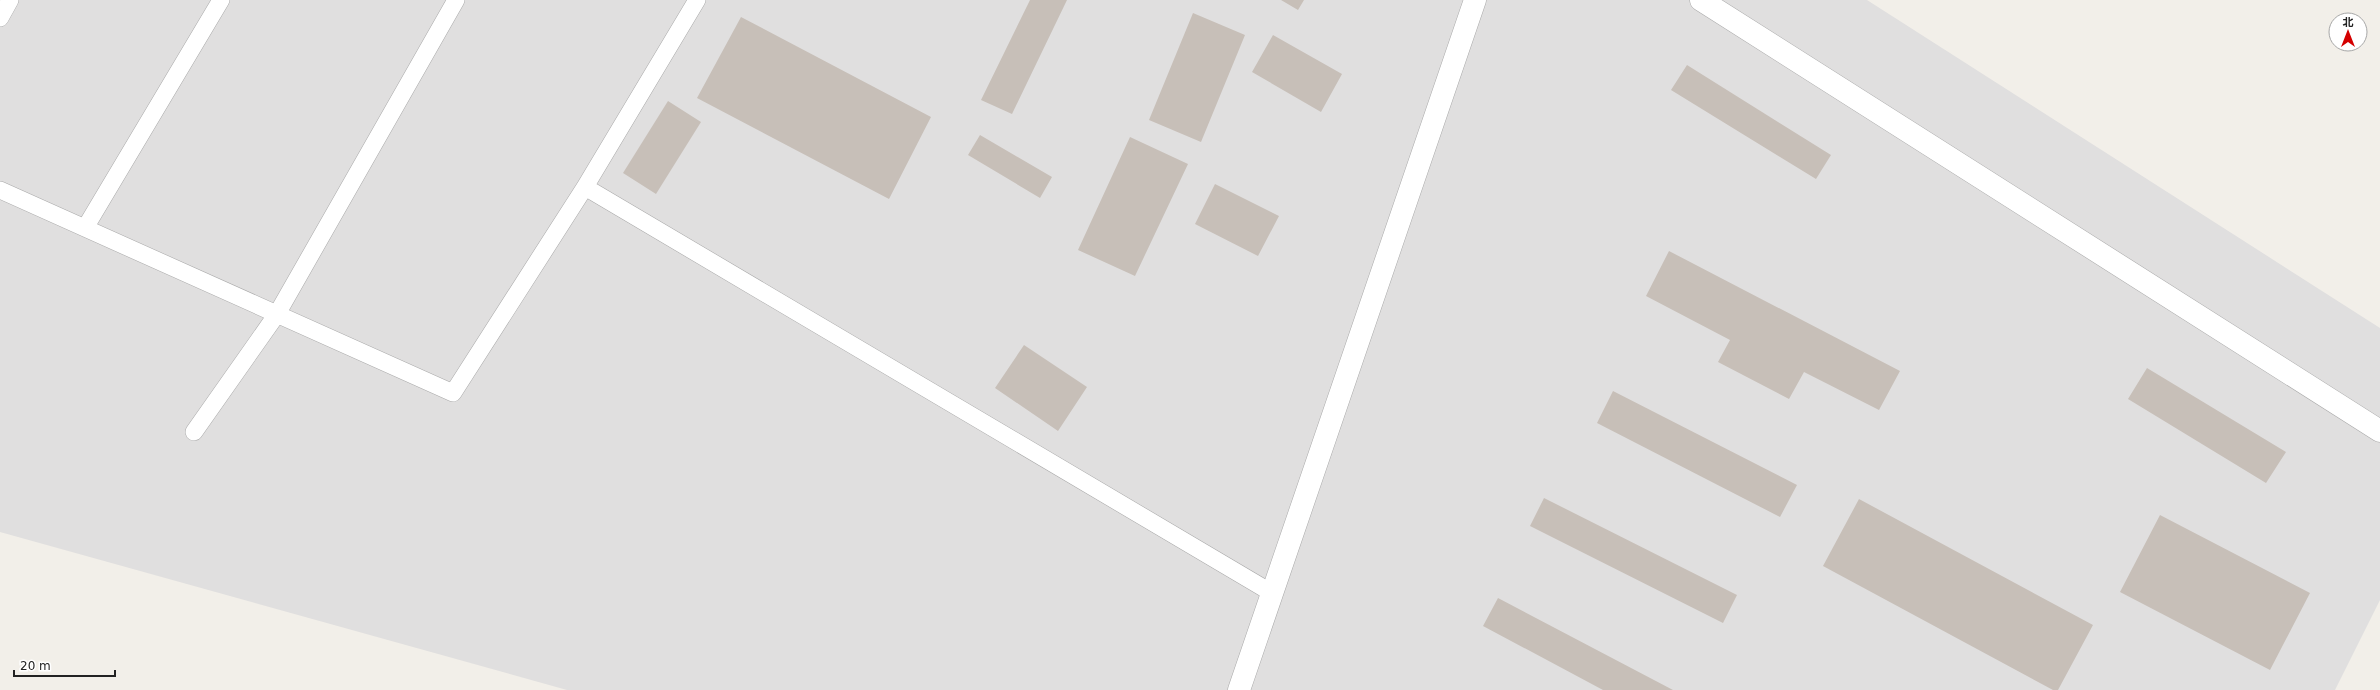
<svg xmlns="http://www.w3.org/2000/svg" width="2380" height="690" viewBox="0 0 2380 690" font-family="'DejaVu Sans','Noto Sans SC',sans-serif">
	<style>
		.residential { fill: #e0dfdf }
		.building { fill: #c7bfb8 }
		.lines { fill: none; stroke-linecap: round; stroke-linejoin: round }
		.service-casing { stroke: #a9a9a9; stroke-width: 18 }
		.tertiary-casing { stroke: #a9a9a9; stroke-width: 23 }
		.service { stroke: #fff; stroke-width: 17 }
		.tertiary { stroke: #fff; stroke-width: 22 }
	</style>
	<rect width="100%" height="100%" fill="#f2efe9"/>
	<!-- residential -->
	<path class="residential" d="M0 0H1867L2380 328V600L2335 690H567L0 532Z"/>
	<!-- building -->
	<path class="building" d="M1030 0H1067L1012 114 981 100Z
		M1281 0H1304L1298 10Z
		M1193 13 1245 35 1201 142 1149 120Z
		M741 17 931 117 889 199 697 98Z
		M1273 35 1342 74 1321 112 1252 72Z
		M1687 65 1831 155 1816 179 1671 90Z
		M668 101 701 122 656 194 623 173Z
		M980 135 1052 177 1040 198 968 155Z
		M1130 137 1188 164 1135 276 1078 250Z
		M1215 184 1279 216 1258 256 1195 224Z
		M1669 251 1900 371 1879 410 1804 372 1789 399 1718 362 1730 340 1646 296Z
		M1024 345 1087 387 1058 431 995 388Z
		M2147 368 2286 452 2266 483 2128 399Z
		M1613 391 1797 485 1780 517 1597 423Z
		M1544 498 1737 595 1723 623 1530 526Z
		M1859 499 2093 625 2058 690H2053L1823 566Z
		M2160 515 2310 593 2270 670 2120 592Z
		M1498 598 1673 690H1603L1483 626Z"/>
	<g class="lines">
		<!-- service casing -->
		<g class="service-casing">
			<path id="service" d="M697 0 585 187 1272 593
				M0 18 10 0
				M0 190 453 393 585 187
				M85 228 221 0
				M194 432 277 314 456 0"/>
		</g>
		<!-- tertiary casing -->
		<g class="tertiary-casing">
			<path id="tertiary" d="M1701 0 2380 431
				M1239 690 1475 0"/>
		</g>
		<!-- service -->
		<use href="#service" class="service"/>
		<!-- tertiary -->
		<use href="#tertiary" class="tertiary"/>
	</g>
	<!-- north arrow -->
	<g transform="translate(2348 32)"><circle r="19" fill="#ffffff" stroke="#a7a7a7"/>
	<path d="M0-3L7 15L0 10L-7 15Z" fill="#d40000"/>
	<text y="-6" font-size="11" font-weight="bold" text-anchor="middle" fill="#222222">北</text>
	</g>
	<!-- scale -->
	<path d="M14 670v6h101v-6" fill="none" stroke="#222222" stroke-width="2"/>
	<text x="20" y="670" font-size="12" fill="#222222" stroke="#ffffff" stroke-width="3" paint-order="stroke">20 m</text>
</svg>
